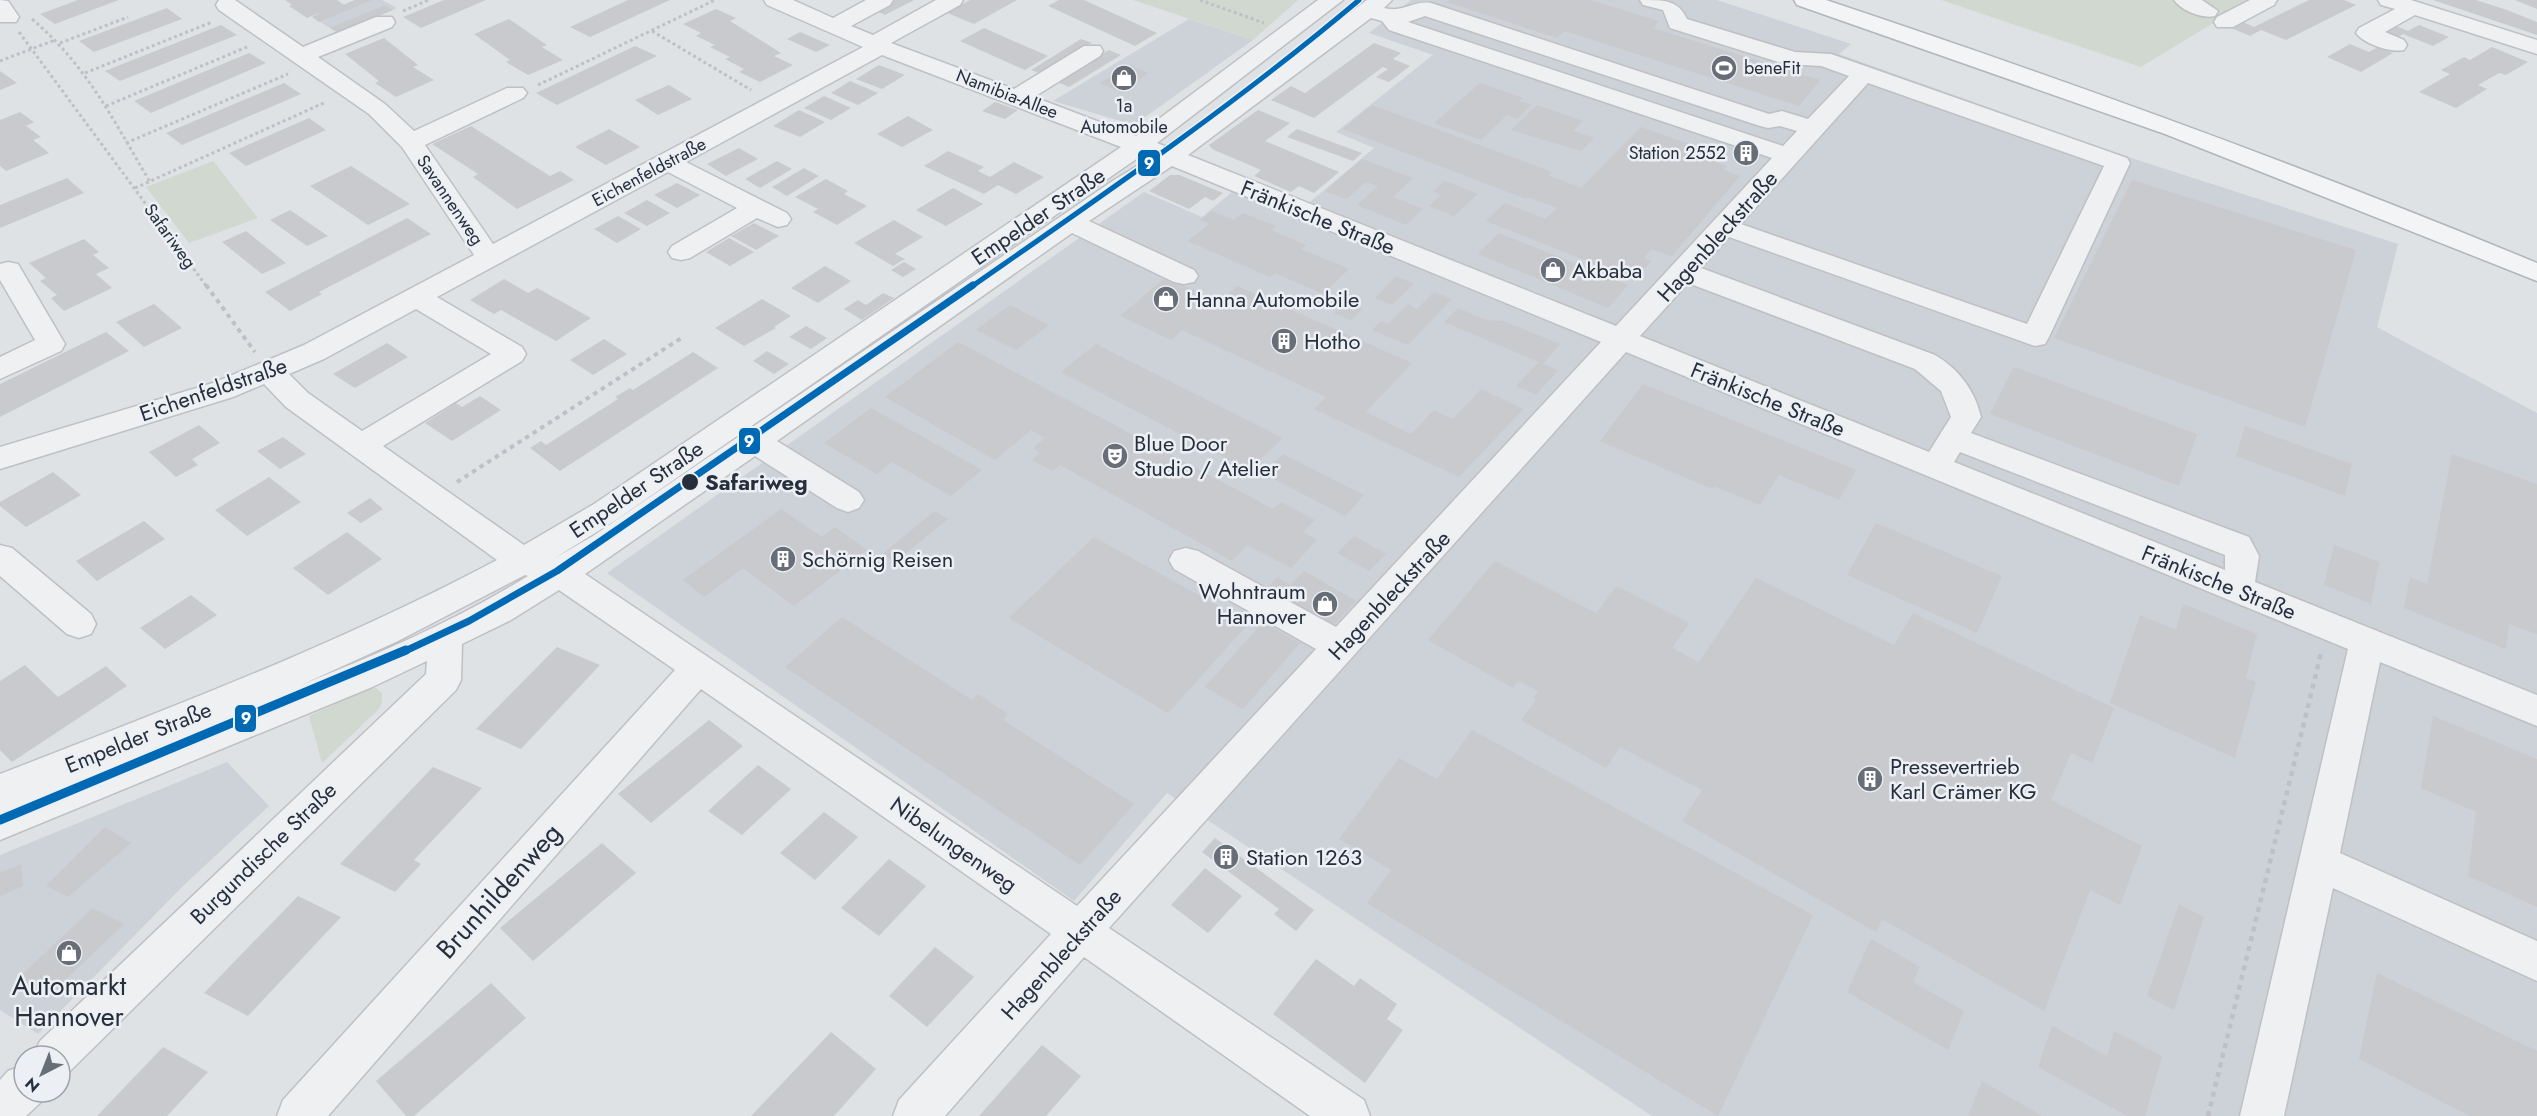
<svg xmlns="http://www.w3.org/2000/svg" width="2537" height="1116" viewBox="0 0 2537 1116" font-family="Jost,sans-serif">
	<style>
		.built { fill: #cdd1d8 }
		.green { fill: #d0d8d0 }
		.building { fill: #c8cacd }
		.lines { fill: none; stroke-linecap: round; stroke-linejoin: round }
		.minor-casing { stroke: #bec0c3; stroke-width: 3 }
		.highway-casing { stroke: #b2b5b9; stroke-width: 3 }
		.path-far2 { stroke: #bec0c5; stroke-width: 3; stroke-dasharray: 3 3; stroke-linecap: butt }
		.path-far1 { stroke: #bec0c5; stroke-width: 4; stroke-dasharray: 4.5 4.5; stroke-linecap: butt }
		.path { stroke: #bec0c5; stroke-width: 4.5; stroke-dasharray: 5 5; stroke-linecap: butt }
		.minor { fill: #eff0f1; fill-rule: evenodd }
		.highway { fill: #f3f4f5; fill-rule: evenodd }
		.tram-1-far2-casing { stroke: #ecf0f5; stroke-width: 8 }
		.tram-1-far1-casing { stroke: #ecf0f5; stroke-width: 11 }
		.tram-1-casing { stroke: #ecf0f5; stroke-width: 14 }
		.tram-1-far2 { stroke: #0069b4; stroke-width: 5 }
		.tram-1-far1 { stroke: #0069b4; stroke-width: 7 }
		.tram-1 { stroke: #0069b4; stroke-width: 9 }
		.stop-dot { fill: #272f3d; stroke: #ecf0f5; stroke-width: 2 }
		.labels { text-anchor: middle; stroke-width: 5; stroke-linejoin: round; paint-order: stroke }
		.far-poi-label { font-size: 18px; fill: #272f3d; stroke: #ecf0f5; text-anchor: start }
		.far-street-label { font-size: 18px; fill: #272f3d; stroke: #ecf0f5 }
		.street-label { font-size: 22px; fill: #272f3d; stroke: #ecf0f5 }
		.poi-label { font-size: 22px; fill: #272f3d; stroke: #ecf0f5; text-anchor: start }
		.stop-label { font-size: 22px; font-weight: bold; fill: #272f3d; stroke: #ecf0f5; text-anchor: start }
		.near-street-label { font-size: 27px; fill: #272f3d; stroke: #ecf0f5 }
		.near-poi-label { font-size: 27px; fill: #272f3d; stroke: #ecf0f5 }
		.line-badge { stroke: #ecf0f5; stroke-width: 2 }
		.badge-label { font-size: 16px; text-anchor: middle; font-weight: bold; fill: #fff }
	</style>
	<rect width="100%" height="100%" fill="#dfe2e5"/>
	<!-- built -->
	<path class="built" d="M355 0H382L397 8 338 33 312 17Z
		M1411 0H1717L1851 44 1839 54 2122 155 2398 244 2377 327 2537 413V1116H1652L1167 793 1074 901 607 573 1144 192 1202 217 1243 183 1304 207 1374 148 1336 132 1433 55 1369 33Z
		M1189 19 1253 40 1134 125 1053 101Z
		M227 762 269 806 183 886 38 1034 0 1010V855Z"/>
	<!-- green -->
	<path class="green" d="M1133 0H1298L1253 40Z
		M1941 0H2251L2141 67Z
		M213 161 258 218 189 243 146 187Z
		M370 688H376L382 693V703L379 709 322 763 309 716Z"/>
	<!-- building -->
	<path class="building" d="M78 0H119L55 24 40 14Z
		M285 0H337L344 5 355 0H372L319 22 312 17 322 12 307 18 289 6 292 5Z
		M444 0H486L421 28 403 17Z
		M628 0H670L590 37 570 27Z
		M895 0H914L885 15 874 10Z
		M970 0H1017L974 24 947 13Z
		M1059 0H1084L1157 33 1135 46 1048 6Z
		M1450 0H1590L1659 21 1653 28 1820 80 1799 106 1565 31 1557 38 1447 2Z
		M2309 0H2344L2356 5 2286 40 2261 30 2250 36 2229 27 2241 21 2254 27Z
		M2433 0H2476L2507 10 2537 22V35Z
		M2515 0H2537V9Z
		M385 5 393 10 338 33 330 28Z
		M167 8 182 19 94 52 79 41Z
		M716 9 736 18 730 21 781 53 774 56 793 65 760 82 739 72 744 69 725 59 730 57 710 47 715 45 696 36 701 33 683 24Z
		M509 19 547 45 542 47 563 60 528 75 506 62 510 60 474 34Z
		M221 25 237 35 120 81 105 71Z
		M2394 25 2408 31 2419 25 2449 37 2433 46 2403 34 2398 37 2384 31Z
		M984 28 1048 56 1025 70 960 41Z
		M800 32 830 45 816 52 787 39Z
		M384 38 418 65 413 67 434 80 396 97 375 83 379 81 345 54Z
		M1081 39 1092 43 1042 74 1031 70Z
		M1374 43 1401 53 1393 59 1410 66 1389 82 1376 77 1388 69 1383 67 1314 118 1271 100 1291 86 1305 93Z
		M2350 44 2369 52 2378 47 2393 53 2361 72 2327 57Z
		M635 46 657 56 557 105 536 93Z
		M2492 47 2528 62 2506 75 2499 73 2478 85 2487 89 2456 108 2419 92 2450 74 2441 70 2464 57 2470 60Z
		M1109 50 1121 55 1069 87 1057 82Z
		M249 53 266 63 151 113 134 101Z
		M879 65 905 75 882 89 856 79Z
		M1129 65 1148 73 1122 93 1100 83Z
		M0 71 17 83 0 90Z
		M850 81 878 93 858 105 831 93Z
		M284 83 301 94 182 145 166 133Z
		M1480 83 1523 98 1519 101 1531 105 1517 119 1507 115 1481 140 1434 123Z
		M669 85 692 99 658 115 635 100Z
		M824 96 851 108 831 120 804 108Z
		M995 102 1018 110 1005 119 982 111Z
		M1372 105 1552 172 1548 175 1581 188 1641 127 1689 144 1684 150 1727 166 1723 170 1740 176 1672 256 1651 249 1644 258 1651 261 1635 280 1486 221 1505 203 1545 219 1557 208 1528 197 1526 199 1343 129Z
		M1537 105 1583 121 1573 131 1594 138 1581 151 1511 130Z
		M799 110 825 122 800 137 773 126Z
		M1258 110 1290 123 1265 141 1339 172 1314 193 1299 186 1291 192 1254 176 1261 170 1212 149 1209 145Z
		M20 112 34 122 26 126 41 137 33 140 49 153 6 171 0 166V120Z
		M908 116 933 130 902 147 877 134Z
		M309 118 326 130 246 166 229 153Z
		M471 126 550 176 560 171 574 180 517 209 473 177 478 174 432 144Z
		M609 129 640 147 606 165 575 147Z
		M1297 129 1362 153 1353 161 1287 137Z
		M739 148 758 159 726 176 707 164Z
		M948 151 984 167 978 171 990 177 1014 162 1044 177 1016 194 998 185 984 194 924 166Z
		M1362 159 1413 178 1393 197 1423 209 1406 225 1357 205 1378 186 1366 182 1346 199 1325 191Z
		M777 161 792 169 760 188 745 179Z
		M351 166 410 204 368 225 310 186Z
		M804 168 819 176 787 196 772 187Z
		M1170 175H1179L1223 193 1213 201 1205 197 1189 209 1149 191Z
		M67 178 84 193 0 228V205Z
		M826 179 848 191 844 194 867 206 837 225 813 212 818 209 795 197Z
		M2132 180 2356 250 2305 427 2054 338Z
		M1445 181 1478 194 1454 216 1429 206 1441 195 1433 191Z
		M677 183 700 195 677 208 654 195Z
		M953 188 983 204 946 226 916 210Z
		M647 200 670 213 647 226 624 213Z
		M290 210 328 236 307 246 270 220Z
		M1211 211 1234 220 1243 213 1276 226 1271 230 1306 245 1301 249 1349 269 1323 294 1275 273 1270 277 1188 241 1209 224 1200 220Z
		M618 216 641 229 617 243 594 229Z
		M407 218 431 234 319 292 322 294 290 311 265 292Z
		M894 220 923 237 895 254 905 259 893 266 854 243Z
		M754 223 779 236 756 250 731 236Z
		M246 231 286 263 262 274 222 242Z
		M1499 233 1628 285 1608 308 1478 254Z
		M729 238 754 252 730 266 706 252Z
		M84 239 99 252 93 255 109 268 96 274 112 288 64 311 51 298 57 295 40 281 46 278 29 263Z
		M904 262 916 269 903 277 891 270Z
		M825 266 851 281 818 303 791 288Z
		M1396 276 1414 284 1392 305 1375 298Z
		M1166 277 1219 302 1237 286 1412 363 1366 412 1411 434 1434 410 1453 419 1481 389 1523 409 1459 477 1314 409 1326 397 1182 330 1171 340 1120 316Z
		M504 279 528 293 537 288 591 318 556 341 501 310 494 314 470 300Z
		M1434 292 1452 299 1408 345 1372 330 1381 321 1388 324 1408 304 1417 309Z
		M883 293 894 298 862 320 844 309 858 300 866 305Z
		M762 299 791 316 774 327 776 328 744 346 715 328Z
		M1345 301 1363 309 1351 320 1334 313Z
		M154 304 182 328 144 347 116 322Z
		M1010 305 1049 325 1016 350 976 330Z
		M1458 308 1486 320 1503 321 1560 344 1543 364 1558 370 1536 395 1516 386 1539 362 1444 322Z
		M806 326 827 338 811 349 789 337Z
		M106 332 129 351 0 417V384Z
		M604 339 627 354 593 375 570 360Z
		M958 342 1273 509 1281 502 1315 520 1303 532 1317 540 1291 568 1247 545 1232 561 1060 465 1053 471 1032 460 1040 453 1033 448 1045 438 1031 430 995 460 885 397Z
		M387 343 408 357 355 388 333 374Z
		M1096 344 1283 438 1249 470 1061 372Z
		M767 351 789 364 774 374 753 361Z
		M693 352 718 368 560 471 530 448 541 441 546 445 618 399 615 397 630 388 633 390Z
		M2014 367 2197 434 2179 486 1990 414Z
		M1643 384 1856 470 1839 500 1779 475 1760 505 1714 486 1712 489 1600 441Z
		M480 396 501 410 452 441 425 423 456 403 462 407Z
		M871 408 982 470 951 496 892 462 877 474 824 443Z
		M199 425 220 443 192 459 198 465 176 477 149 452Z
		M2245 426 2352 464 2345 496 2236 456Z
		M283 437 306 454 280 469 257 451Z
		M1283 454 1364 495 1345 516 1263 473Z
		M2452 454 2537 484V634L2509 624 2506 649 2404 608 2410 577 2427 584Z
		M53 472 81 495 26 527 0 506V502Z
		M269 477 301 502 247 536 215 510Z
		M370 498 383 509 361 523 347 513Z
		M781 509 822 537 835 527 867 550 794 606 743 568 704 597 683 580Z
		M935 511 948 519 894 563 882 554Z
		M144 521 165 539 97 581 76 561Z
		M1876 523 2002 576 1977 633 1847 575Z
		M347 532 382 559 328 595 293 568Z
		M1354 536 1386 554 1369 571 1337 553Z
		M1094 537 1249 623 1168 713 1009 618Z
		M2334 545 2379 562 2371 604 2324 585Z
		M1495 561 1596 613 1617 586 1689 623 1672 648 1699 662 1756 578 1894 645 1913 613 2114 708 2092 763 2071 753 2051 800 2142 846 2120 905 2090 890 2044 1011 1882 919 1876 932 1682 821 1702 790 1620 747 1606 768 1521 720 1536 700 1533 698 1538 691 1518 681 1513 688 1428 640Z
		M1304 571 1356 601 1328 631 1262 593 1277 577 1290 585Z
		M191 595 217 615 165 649 140 628Z
		M2183 604 2257 634 2246 678 2256 682 2235 758 2110 703 2140 615 2176 630Z
		M842 617 972 700 978 694 1008 714 1003 720 1134 804 1080 865 785 667Z
		M1263 622 1300 643 1243 709 1205 687Z
		M557 647 600 665 521 749 476 729Z
		M25 665 58 697 106 666 127 686 12 762 0 750V681Z
		M2433 716 2537 759V907L2468 876 2476 812 2421 788Z
		M709 720 743 746 651 823 618 794Z
		M1472 730 1813 915 1718 1116 1367 903 1391 870 1339 839 1399 758 1437 779Z
		M758 765 791 789 742 835 708 811Z
		M433 767 482 788 414 860 421 864 395 892 340 864Z
		M824 812 858 837 815 880 780 853Z
		M105 827 131 843 68 897 46 886Z
		M1215 838 1314 910 1296 931 1274 914 1279 909 1202 852Z
		M602 843 636 873 533 961 500 928Z
		M889 859 926 886 879 936 841 908Z
		M21 864 23 886 0 896V873Z
		M1205 868 1242 896 1208 933 1171 905Z
		M298 896 341 917 248 1016 204 993Z
		M2179 904 2204 917 2174 1010 2147 996Z
		M93 908 124 924 45 999 14 982Z
		M1871 939 1920 967 1913 982 1964 1011 1948 1050 1847 992Z
		M935 947 974 977 927 1027 889 996Z
		M1316 959 1354 986 1360 978 1397 1004 1387 1019 1403 1030 1365 1083 1273 1014Z
		M2377 973 2537 1051V1116H2470L2359 1059Z
		M491 983 526 1018 414 1116H406L376 1081Z
		M2052 1026 2107 1056 2114 1031 2162 1056 2145 1116H2127L2038 1067Z
		M831 1032 876 1069 834 1116H751Z
		M1042 1045 1081 1076 1046 1116H979Z
		M163 1047 208 1072 167 1116H97Z
		M1982 1081 2042 1116H1968Z"/>
	<g class="lines">
		<!-- minor casing -->
		<g class="minor-casing">
			<path id="minor" d="M0 0 8 1 19 17 16 22H0Z
				M219 0H235L303 47 376 17H392L395 22 392 27 318 57 385 104 414 131 507 88H523L527 93 523 98 425 145 493 244 863 47 767 5 764 0H793L833 18 866 0H893L890 5 851 26 873 35 936 0H963L960 5 891 43 1014 89 1084 46H1100L1103 51 1100 56 1034 97 1136 136 1318 0H1343L1157 143 1167 147 1367 0H1392L1384 8C1404 13 1414 0 1431 3L1769 114 1782 111 1808 119 1849 76 1821 66 1785 64 1670 28 1663 10 1643 5 1640 0C1666 0 1678 0 1687 19L1795 52 1831 54 2127 158 2130 163 2049 337 2045 344 2035 346 1729 237 1701 268 1935 355C1959 369 1975 391 1981 417L1971 433 2249 537 2259 556 2255 582 2537 695V726L2380 662 2340 853 2537 941V981L2333 888 2284 1116H2240L2348 649 1626 352 1109 928 1364 1100 1370 1116H1310L1084 957 945 1116H893L899 1100 1051 934 701 689 328 1116H277L283 1100 675 670 559 590 511 620 462 644 461 680 456 690 70 1071 60 1075V1056H33L40 1041 426 674 427 661 370 688 0 840V774C168 709 337 645 497 560L286 407 264 384 233 397 0 469V447L213 383 304 345 474 255 402 147 369 114 219 10 216 5ZM1425 16 1760 126 1768 128 1780 126 1797 131 1783 146 1408 22ZM1371 18 1382 21 1389 30 1772 158 1616 326 1188 155ZM882 55 1121 147 594 504 524 545 383 446 522 361 526 354 522 347 437 297 668 172 737 208 672 246 668 252 672 258 681 260 690 258 757 218 778 227 787 225 791 219 787 213 686 162ZM1868 83 2104 166 2027 324 1741 224ZM1142 155 1150 158 1114 180 593 536 553 559 616 520ZM1172 166 1601 342 1336 627 1198 551 1186 548 1174 551 1169 560 1174 569 1316 649 1077 906 585 574 755 456 837 508 848 512 859 508 864 500 859 492 777 441 1072 233 1174 282 1184 284 1194 282 1198 276 1194 270 1089 221ZM1688 283 1915 369 1941 391 1951 417 1929 452 1640 336ZM416 309 491 354 362 431 308 393 289 374 324 359ZM1960 452 2225 555V570L1954 462ZM525 575 528 576C457 620 379 654 301 685L398 641Z
				M2174 0H2202L2218 11 2215 16C2202 19 2182 11 2174 0Z
				M2250 0H2277L2274 5 2233 27H2217L2214 22 2217 17Z
				M2378 0H2411L2537 40V54L2415 15 2385 32 2404 40 2407 45 2404 50C2391 53 2364 44 2356 33L2359 28 2395 9 2381 5Z
				M8 262 18 264 65 344 61 351 0 379V357L35 340 0 280V264Z
				M0 545 12 548 91 614 96 624 91 634 79 638 67 634 0 576Z
				M24 1065V1092H44L40 1103 26 1116H0V1080L8 1071Z"/>
		</g>
		<!-- highway casing -->
		<g class="highway-casing">
			<path id="highway" d="M1794 0H1826C2066 80 2303 166 2537 263V281L2165 134 1797 5Z"/>
		</g>
		<!-- path-far2 -->
		<path class="path-far2" d="M1200 0 1264 23
			M403 11 429 0
			M32 19C88 67 113 120 150 182
			M652 31 751 90
			M19 32 207 287
			M60 43 128 17
			M0 61 55 40
			M85 73 212 22
			M538 85 715 0
			M106 106 247 47
			M126 143 288 74
			M135 188 326 102"/>
		<!-- path-far1 -->
		<path class="path-far1" d="M206 285 255 352
			M457 482 683 337"/>
		<!-- path -->
		<path class="path" d="M2208 1116 2321 653"/>
		<!-- minor -->
		<use href="#minor" class="minor"/>
		<!-- highway -->
		<use href="#highway" class="highway"/>
		<!-- tram-1-far2 casing -->
		<g class="tram-1-far2-casing">
			<path id="tram-1-far2" d="M971 287C1103 195 1236 104 1359 0"/>
		</g>
		<!-- tram-1-far1 casing -->
		<g class="tram-1-far1-casing">
			<path id="tram-1-far1" d="M403 652 469 621 557 571 973 285"/>
		</g>
		<!-- tram-1 casing -->
		<g class="tram-1-casing">
			<path id="tram-1" d="M0 820 406 650"/>
		</g>
		<!-- tram-1-far2 -->
		<use href="#tram-1-far2" class="tram-1-far2"/>
		<!-- tram-1-far1 -->
		<use href="#tram-1-far1" class="tram-1-far1"/>
		<!-- tram-1 -->
		<use href="#tram-1" class="tram-1"/>
	</g>
	<!-- icons -->
	<defs>
		<g id="stadium-disc" transform="scale(1.35)"><circle r="9.5" fill="#676e78" stroke="#ecf0f5"/><path d="M0-5a6.5 5 0 1 0 0 10a6.5 5 0 1 0 0-10ZM-3.5-1.8h7v3.6h-7Z" fill="#fff"/></g>
		<g id="shop-disc" transform="scale(1.35)"><circle r="9.5" fill="#676e78" stroke="#ecf0f5"/><path d="M-5-2.5h2.3a2.7 3.5 0 0 1 5.4 0H5L5.5 6h-11ZM-1.5-2.5h3a1.5 2.3 0 0 0-3 0Z" fill="#fff"/></g>
		<g id="building-disc" transform="scale(1.35)"><circle r="9.5" fill="#676e78" stroke="#ecf0f5"/><path d="M-4-6H4V6H1V3H-1V6H-4ZM-2.5-4.3h1.7v1.8h-1.7ZM.8-4.3h1.7v1.8H.8ZM-2.5-1h1.7V.8h-1.7ZM.8-1h1.7V.8H.8Z" fill="#fff"/></g>
		<g id="theatre-disc" transform="scale(1.35)"><circle r="9.5" fill="#676e78" stroke="#ecf0f5"/><path d="M-5-5.5Q0-4 5-5.5V0Q5 5 0 6Q-5 5-5 0ZM-3.3-2.5H-1v1.5H-3.3ZM1-2.5H3.3v1.5H1ZM-2.8 1Q0 5.5 2.8 1Z" fill="#fff"/></g>
	</defs>
	<g fill-rule="evenodd">
		<use href="#stadium-disc" x="1724" y="68"/>
		<use href="#shop-disc" x="1124" y="78"/>
		<use href="#building-disc" x="1746" y="153"/>
		<use href="#shop-disc" x="1553" y="270"/>
		<use href="#shop-disc" x="1166" y="299"/>
		<use href="#building-disc" x="1284" y="341"/>
		<use href="#theatre-disc" x="1115" y="456"/>
		<use href="#building-disc" x="783" y="559"/>
		<use href="#shop-disc" x="1325" y="604"/>
		<use href="#building-disc" x="1870" y="779"/>
		<use href="#building-disc" x="1226" y="857"/>
		<use href="#shop-disc" x="69" y="953"/>
	</g>
	<!-- markers -->
	<circle class="stop-dot" cx="690" cy="482" r="9"/>
	<g class="labels">
		<!-- far-poi labels -->
		<g class="far-poi-label">
			<text x="1744" y="74">beneFit</text>
			<text x="1124" y="112" text-anchor="middle">1a<tspan x="1124" dy="21">Automobile</tspan></text>
			<text x="1726" y="159" text-anchor="end">Station 2552</text>
		</g>
		<!-- far-street labels -->
		<g class="far-street-label">
			<text transform="translate(1007 94) rotate(21)" y="6">Namibia-Allee</text>
			<text transform="translate(649 172) rotate(-28)" y="6">Eichenfeldstraße</text>
			<text transform="translate(450 200) rotate(56)" y="6">Savannenweg</text>
			<text transform="translate(170 236) rotate(54)" y="6">Safariweg</text>
		</g>
		<!-- street labels -->
		<g class="street-label">
			<text transform="translate(1038 216) rotate(-34)" y="8">Empelder Straße</text>
			<text transform="translate(1318 217) rotate(22)" y="8">Fränkische Straße</text>
			<text transform="translate(1717 236) rotate(-48)" y="8">Hagenbleckstraße</text>
			<text transform="translate(213 389) rotate(-19)" y="8">Eichenfeldstraße</text>
			<text transform="translate(1768 399) rotate(22)" y="8">Fränkische Straße</text>
			<text transform="translate(636 489) rotate(-34)" y="8">Empelder Straße</text>
			<text transform="translate(2219 582) rotate(22)" y="8">Fränkische Straße</text>
			<text transform="translate(1389 595) rotate(-47)" y="8">Hagenbleckstraße</text>
			<text transform="translate(138 737) rotate(-22)" y="8">Empelder Straße</text>
			<text transform="translate(954 844) rotate(35)" y="8">Nibelungenweg</text>
			<text transform="translate(263 853) rotate(-44)" y="8">Burgundische Straße</text>
			<text transform="translate(1061 954) rotate(-48)" y="8">Hagenbleckstraße</text>
		</g>
		<!-- poi labels -->
		<g class="poi-label">
			<text x="1572" y="278">Akbaba</text>
			<text x="1186" y="307">Hanna Automobile</text>
			<text x="1304" y="349">Hotho</text>
			<text x="1134" y="451">Blue Door<tspan x="1134" dy="25">Studio / Atelier</tspan></text>
			<text x="802" y="567">Schörnig Reisen</text>
			<text x="1306" y="599" text-anchor="end">Wohntraum<tspan x="1306" dy="25">Hannover</tspan></text>
			<text x="1890" y="774">Pressevertrieb<tspan x="1890" dy="25">Karl Crämer KG</tspan></text>
			<text x="1246" y="865">Station 1263</text>
		</g>
		<!-- stop labels -->
		<g class="stop-label">
			<text x="705" y="490">Safariweg</text>
		</g>
		<!-- near-street labels -->
		<g class="near-street-label">
			<text transform="translate(499 891) rotate(-48)" y="9">Brunhildenweg</text>
		</g>
		<!-- near-poi labels -->
		<g class="near-poi-label">
			<text x="69" y="995">Automarkt<tspan x="69" dy="31">Hannover</tspan></text>
		</g>
	</g>
	<g class="line-badge">
		<rect x="1137" y="149" width="24" height="28" rx="6" fill="#0069b4"/>
		<rect x="738" y="427" width="23" height="28" rx="6" fill="#0069b4"/>
		<rect x="234" y="704" width="23" height="29" rx="6" fill="#0069b4"/>
	</g>
	<g class="badge-label">
		<text x="1149" y="169">9</text>
		<text x="749" y="447">9</text>
		<text x="246" y="724">9</text>
	</g>
	<!-- north arrow -->
	<g transform="translate(42 1074) rotate(222)"><circle r="28" fill="#ecf0f5" stroke="#9da3ab" stroke-width="1.5"/>
	<path d="M0-4.5L10 22L0 15L-10 22Z" fill="#676e78"/>
	<text y="-9" font-size="16" font-weight="bold" text-anchor="middle" fill="#272f3d">N</text>
	</g>
</svg>
